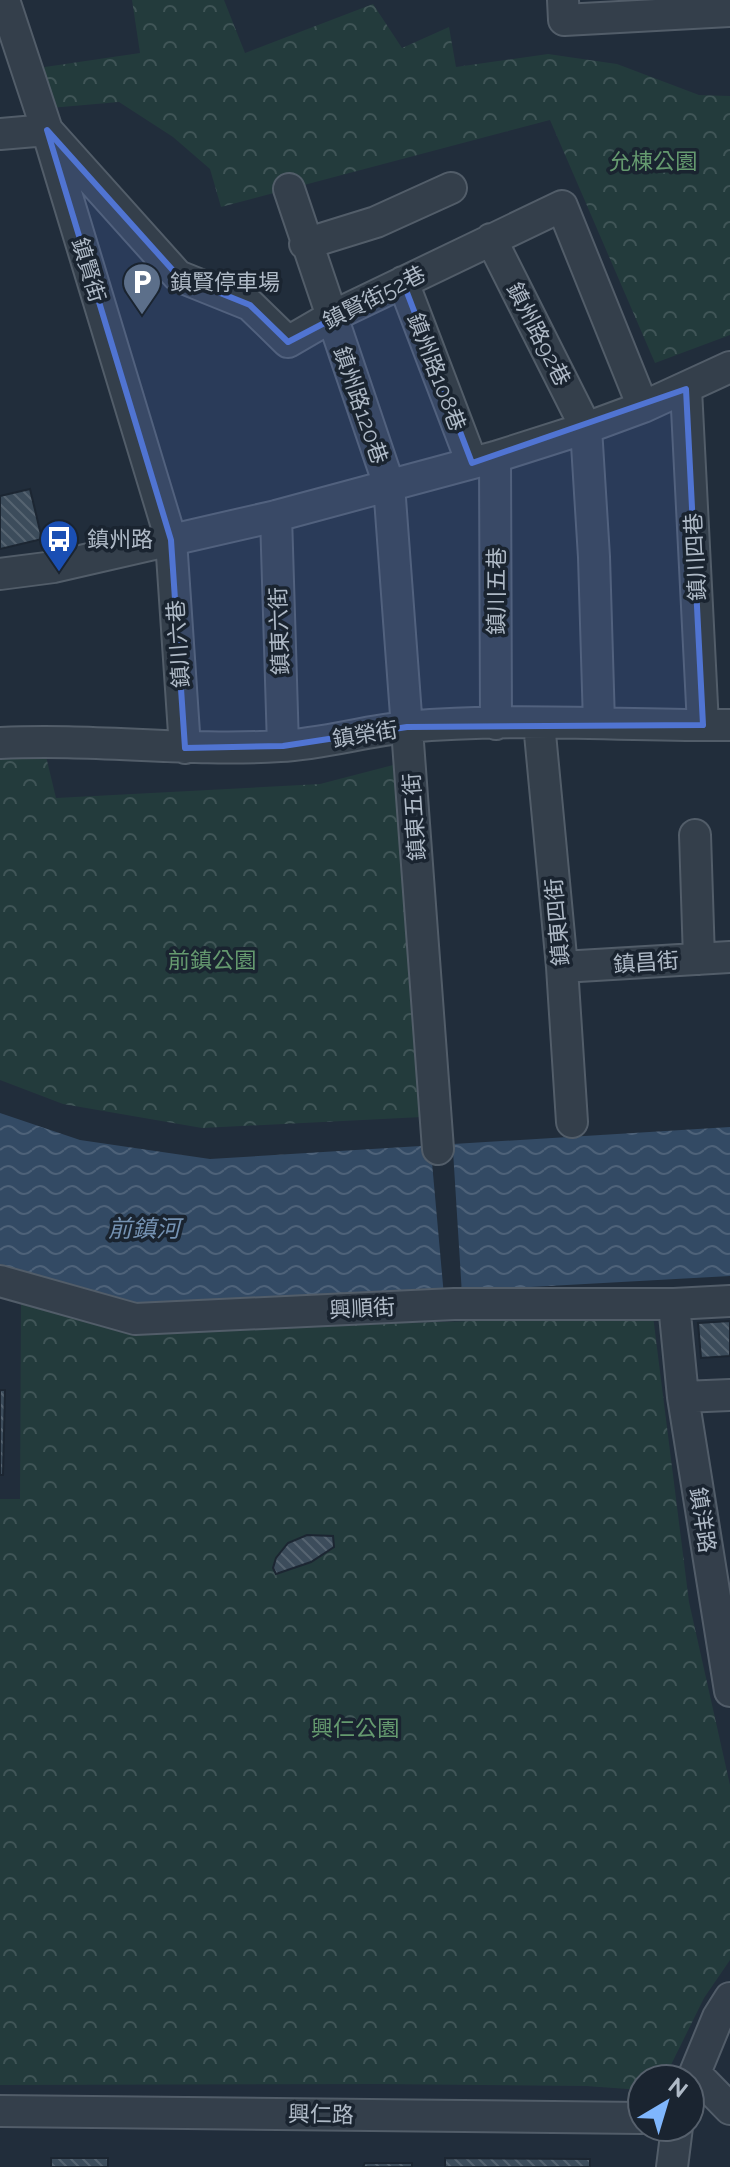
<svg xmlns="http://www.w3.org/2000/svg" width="730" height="2167" viewBox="0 0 730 2167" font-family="Raleway,'Noto Sans TC',sans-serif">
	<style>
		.park { fill: url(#park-crowns) }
		.water { fill: url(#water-waves) }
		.pier { fill: #212d3b }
		.building { fill: url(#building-back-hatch); stroke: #1c2632; stroke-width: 2 }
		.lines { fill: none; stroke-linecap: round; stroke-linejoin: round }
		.minor-casing { stroke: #525d69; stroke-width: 34 }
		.minor { stroke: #343f4b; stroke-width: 30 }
		.marked { fill: #5074d2; fill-opacity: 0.2; stroke: #5074d2; stroke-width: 6; stroke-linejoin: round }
		.labels { text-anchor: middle; stroke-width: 7; stroke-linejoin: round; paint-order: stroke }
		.park-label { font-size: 22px; fill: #659a6f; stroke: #1a2430 }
		.street-label { font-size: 22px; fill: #afbac7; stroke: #1a2430 }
		.poi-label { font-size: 22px; fill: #afbac7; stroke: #1a2430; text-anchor: start }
		.water-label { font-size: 24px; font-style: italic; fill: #7592b2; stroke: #1a2430 }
	</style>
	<defs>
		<pattern id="park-crowns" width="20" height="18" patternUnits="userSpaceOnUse" patternTransform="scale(2)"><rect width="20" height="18" fill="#233b3c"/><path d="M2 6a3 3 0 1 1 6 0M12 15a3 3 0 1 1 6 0" fill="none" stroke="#405557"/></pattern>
		<pattern id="water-waves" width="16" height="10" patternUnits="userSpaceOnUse" patternTransform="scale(2)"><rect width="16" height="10" fill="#334a64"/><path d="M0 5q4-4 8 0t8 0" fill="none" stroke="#4e6279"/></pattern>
		<pattern id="building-back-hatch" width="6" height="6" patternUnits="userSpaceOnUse" patternTransform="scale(2)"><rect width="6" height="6" fill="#3c4c5b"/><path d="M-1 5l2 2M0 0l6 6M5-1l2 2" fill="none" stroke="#566471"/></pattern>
	</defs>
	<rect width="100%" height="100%" fill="#212d3b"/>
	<!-- park -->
	<path class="park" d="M132 0H224L245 53 373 4 402 48 449 27 456 67 548 54 617 64 699 95 730 96V335L655 363 550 120 221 207 210 169 173 137 119 102 50 108 38 68 140 53Z
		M44 748 56 798 320 784 397 764 422 1117 202 1128 63 1104 0 1080V758Z
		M21 1300 144 1330 653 1316 689 1602 730 1785V1960L704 1998 664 2079H642V2090L586 2086 379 2084 0 2085V1499H20Z"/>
	<!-- water -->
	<path class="water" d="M0 1113 80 1140 210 1159 730 1127V1276L133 1309 0 1264Z"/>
	<!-- pier -->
	<path class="pier" d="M431 1151H453L462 1295 444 1296Z"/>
	<!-- building -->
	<path class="building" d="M30 489 42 539 0 549V496Z
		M730 1321V1356L701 1358 698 1323Z
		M0 1390H5L3 1475H0Z
		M307 1535 333 1536 334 1547 311 1562 276 1574 273 1568 276 1558 288 1543Z
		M51 2158H108V2167H51Z
		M445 2158 590 2159V2167H445Z
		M365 2163H412V2167H363Z"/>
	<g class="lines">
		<!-- minor casing -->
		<g class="minor-casing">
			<path id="minor" d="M4 0 47 130 171 540 185 748
				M563 0 564 20 730 11
				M0 134 47 130 178 276 250 305 288 342 331 317 562 206 643 407
				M289 189 389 485 438 1149
				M491 239 586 428 594 557 599 723
				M305 244 376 222 451 188
				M403 282 472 463
				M686 389 703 725
				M495 457 496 724
				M276 516 283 746
				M0 574 54 567 276 516 495 457 586 428 643 407 730 367
				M539 723 562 967 572 1122
				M0 743C93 738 187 752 280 746 323 744 365 731 407 727 514 717 623 726 730 725
				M695 835 699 959
				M562 967 730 957
				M0 1281 135 1319 454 1304H674L730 1301
				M674 1304 683 1397
				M730 1395 683 1397 730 1691
				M695 2073 730 2109
				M690 2085 718 2017 730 1998
				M0 2111 642 2118
				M672 2167 677 2127"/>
		</g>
		<!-- minor -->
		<use href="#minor" class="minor"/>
	</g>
	<!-- marked area -->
	<path class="marked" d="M47 130 178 276 250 305 288 342 403 282 472 463 686 389 703 725 407 727 283 746 185 748 171 540Z"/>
	<!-- icons -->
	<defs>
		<g id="parking-pin" transform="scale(2)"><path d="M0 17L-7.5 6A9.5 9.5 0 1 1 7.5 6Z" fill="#5c6f8a" stroke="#1a2430"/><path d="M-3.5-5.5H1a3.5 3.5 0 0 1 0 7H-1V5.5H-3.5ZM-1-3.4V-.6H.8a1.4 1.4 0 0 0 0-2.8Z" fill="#fff"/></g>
		<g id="bus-pin" transform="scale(2)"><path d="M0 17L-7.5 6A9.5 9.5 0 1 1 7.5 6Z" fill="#1a4fb4" stroke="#1a2430"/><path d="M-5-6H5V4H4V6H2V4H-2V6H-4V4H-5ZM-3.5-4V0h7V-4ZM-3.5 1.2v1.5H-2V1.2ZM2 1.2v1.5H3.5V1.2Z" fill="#fff"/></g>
	</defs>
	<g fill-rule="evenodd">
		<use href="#parking-pin" x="142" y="282"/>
		<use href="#bus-pin" x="59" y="539"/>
	</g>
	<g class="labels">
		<!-- park labels -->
		<g class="park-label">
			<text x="653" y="169">允棟公園</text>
			<text x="212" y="968">前鎮公園</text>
			<text x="355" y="1736">興仁公園</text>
		</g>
		<!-- street labels -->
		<g class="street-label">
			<text transform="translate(89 270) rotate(73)" y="8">鎮賢街</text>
			<text transform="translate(374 297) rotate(-27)" y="8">鎮賢街52巷</text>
			<text transform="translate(539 334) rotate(63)" y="8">鎮州路92巷</text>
			<text transform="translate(437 372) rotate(69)" y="8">鎮州路108巷</text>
			<text transform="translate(361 405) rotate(71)" y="8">鎮州路120巷</text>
			<text transform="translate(695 557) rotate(-93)" y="8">鎮川四巷</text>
			<text transform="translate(496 591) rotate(-90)" y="8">鎮川五巷</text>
			<text transform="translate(279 631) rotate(-92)" y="8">鎮東六街</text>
			<text transform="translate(178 644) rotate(-94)" y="8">鎮川六巷</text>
			<text transform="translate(365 734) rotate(-9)" y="8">鎮榮街</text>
			<text transform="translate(414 817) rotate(-94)" y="8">鎮東五街</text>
			<text transform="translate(557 922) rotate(-95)" y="8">鎮東四街</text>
			<text transform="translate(646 962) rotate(-4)" y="8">鎮昌街</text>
			<text transform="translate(362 1308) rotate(-3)" y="8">興順街</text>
			<text transform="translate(703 1520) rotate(81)" y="8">鎮洋路</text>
			<text transform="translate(321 2114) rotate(1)" y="8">興仁路</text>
		</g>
		<!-- poi labels -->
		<g class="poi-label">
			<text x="170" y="290">鎮賢停車場</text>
			<text x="87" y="547">鎮州路</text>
		</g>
		<!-- water labels -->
		<g class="water-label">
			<text x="144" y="1237">前鎮河</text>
		</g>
	</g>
	<!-- north arrow -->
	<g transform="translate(666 2103) rotate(38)"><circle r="38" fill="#1a2430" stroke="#56606c" stroke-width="2"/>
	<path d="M0-6L14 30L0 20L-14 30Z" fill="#7fb6fd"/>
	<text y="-12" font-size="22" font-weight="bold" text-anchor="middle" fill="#afbac7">N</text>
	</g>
</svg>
